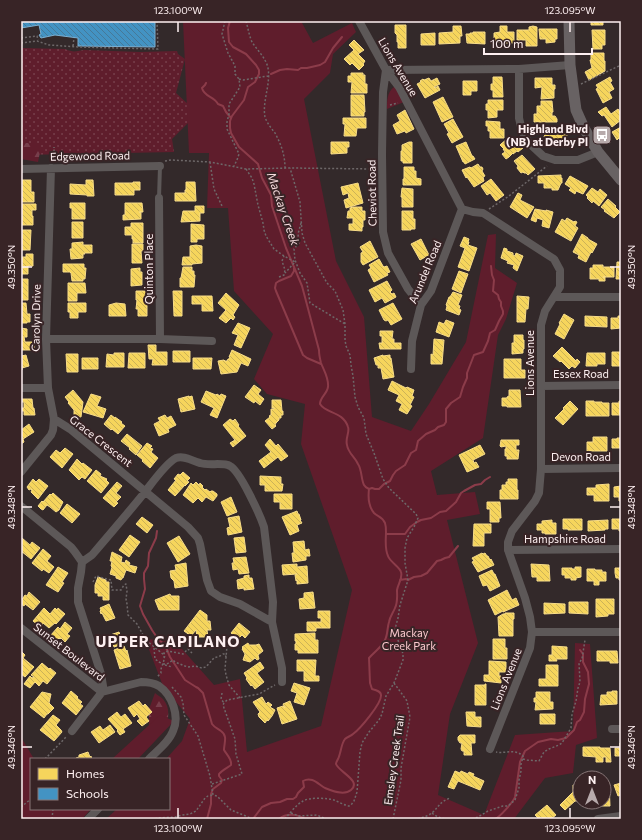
<svg xmlns="http://www.w3.org/2000/svg" width="642" height="840" viewBox="0 0 642 840" font-family="Commissioner,sans-serif">
	<style>
		.grass { fill: url(#grass-dots) }
		.forest { fill: url(#forest-firs) }
		.green { fill: #5f1d2c }
		.homes { fill: url(#homes-back-hatch); stroke: #f8dd89 }
		.schools { fill: url(#schools-back-hatch); stroke: #7bafd1 }
		.lines { fill: none; stroke-linecap: round; stroke-linejoin: round }
		.stream { stroke: #8c3c4a; stroke-width: 2 }
		.path { stroke: #6e6869; stroke-width: 1.5; stroke-dasharray: 2 2; stroke-linecap: butt }
		.lane { stroke: #5d5858; stroke-width: 4 }
		.street { stroke: #5d5858; stroke-width: 8 }
		.secondary { stroke: #686263; stroke-width: 11 }
		.ticks { fill: none; stroke: #fef0f1; stroke-width: 1.5 }
		.labels { text-anchor: middle; stroke-width: 4; stroke-linejoin: round; paint-order: stroke }
		.street-label { font-size: 11px; fill: #fef0f1; stroke: #382426 }
		.poi-label { font-size: 11px; font-weight: bold; fill: #fef0f1; stroke: #382426; text-anchor: end }
		.park-label { font-size: 11px; fill: #fcc9ce; stroke: #382426 }
		.water-label { font-size: 12px; font-style: italic; fill: #f4dadc; stroke: #382426 }
		.district-label { font-size: 15px; font-weight: bold; letter-spacing: 1px; fill: #fef0f1; stroke: #382426 }
		.neatline { fill: none; stroke: #fef0f1; stroke-width: 1.5 }
		.ticks-label { font-size: 10px; text-anchor: middle; fill: #fef0f1 }
	</style>
	<defs>
		<pattern id="grass-dots" width="8" height="8" patternUnits="userSpaceOnUse"><rect width="8" height="8" fill="#5f1d2c"/><path d="M2 2h.1M6 6h.1" fill="none" stroke="#773e4b" stroke-width="1.8" stroke-linecap="round"/></pattern>
		<pattern id="forest-firs" width="22" height="20" patternUnits="userSpaceOnUse"><rect width="22" height="20" fill="#5f1d2c"/><path d="M5 1l3.5 6h-7zM16 11l3.5 6h-7z" fill="#773e4b"/></pattern>
		<pattern id="homes-back-hatch" width="6" height="6" patternUnits="userSpaceOnUse"><rect width="6" height="6" fill="#f6d55c"/><path d="M-1 5l2 2M0 0l6 6M5-1l2 2" fill="none" stroke="#ccb257"/></pattern>
		<pattern id="schools-back-hatch" width="6" height="6" patternUnits="userSpaceOnUse"><rect width="6" height="6" fill="#4393c3"/><path d="M-1 5l2 2M0 0l6 6M5-1l2 2" fill="none" stroke="#467998"/></pattern>
	</defs>
	<rect width="100%" height="100%" fill="#33292a"/>
	<!-- grass -->
	<path class="grass" d="M21 48 65 49C75 53 75 51 84 50L140 52 177 51 178 54 185 59 176 93 189 105 190 121 172 139 174 152 21 155Z"/>
	<!-- forest -->
	<path class="forest" d="M21 143H33L41 147 38 162 21 159Z
		M155 693C157 695 161 697 163 699 170 707 169 717 166 726L122 759 149 730V709Z"/>
	<!-- green -->
	<path class="green" d="M183 21H301L313 43 352 23 356 32 333 54 330 73 304 99 336 261 364 317 372 417 411 431 429 404 466 342 488 235 496 234 495 268 517 283 506 319 498 335 483 438 431 471 437 495 475 492 480 514 447 520 478 643 450 714 438 795 484 815 515 735 573 731 575 643 590 644 597 738 576 745 573 773 545 778 514 819H106L117 809H169V759H166L182 741 190 719 163 686 145 639 175 641 214 685 240 679 247 752 321 726 352 590 301 444 305 404 267 394 254 379 273 334 234 291 228 208H207L209 153H189Z
		M394 87H396L404 102 387 109C387 101 387 92 394 87Z
		M160 715 174 721 138 759H112Z
		M21 737 34 759H31V809H91L82 819H21Z"/>
	<!-- homes -->
	<path class="homes" d="M591 21H603V25H591Z
		M395 25H406V48H398V42H397V35L395 33Z
		M453 26H461L462 36H460V43L439 44V33L453 32Z
		M500 26H507V32H514V43H505V42H494V33L500 32Z
		M533 26 537 27V46H526V40H517V30H529V27Z
		M539 29H557V39H555V42L546 43V39H540Z
		M592 30H605V45H602V49H593Z
		M473 32H485V44L467 43 466 34H470V33H473Z
		M435 33V45H421V34Z
		M354 40 364 50 358 54 365 61 363 64 364 65 359 70 352 63 350 65 344 59 354 50 349 45Z
		M591 53H604V61H605V71L589 80 585 72 592 68 590 60H591Z
		M351 73H363V75H365V84H367V93H351L352 82H348V76H351Z
		M493 77H502L503 97H493V90H491V84H493Z
		M610 77 612 81 610 82 614 89 609 92 612 98 603 103 596 89 598 88 596 85Z
		M429 78 431 81 437 78 440 84 434 87 435 88 438 86 440 90 425 98 417 84 421 82 420 81 423 79 424 80Z
		M535 78H552V85H555V89H554V98L541 99 542 87 535 88Z
		M463 81H477V91H471V95H463Z
		M351 95H364L365 112H364V116H351Z
		M443 97 453 117 442 122 433 102Z
		M488 100H503V110H497V117L488 118V110H486V104H488Z
		M541 101H552L553 112H552V116H555L557 119V122H534V114H537V106H541Z
		M606 107 611 114 618 109 621 113V120L612 127 604 115 602 116 598 112Z
		M405 110 414 129 406 133 405 131 397 134 393 125 400 121 397 115Z
		M343 118H366V128H357L356 136H344L345 124H343Z
		M453 119 463 137 452 143 447 134 449 133 444 124Z
		M486 121 500 122V129H504V138H490V131H488V126H486Z
		M621 127V141L619 138 617 140 612 132Z
		M547 129 567 135 563 145 548 139V138L544 137Z
		M507 139 510 142V144L512 146H513L514 147 519 143 523 148 518 152 517 151 513 154V153L509 157 506 159 502 154 505 152 503 149H504L500 145 501 144Z
		M331 142H349V147H347V153L331 154Z
		M409 142H412V163H403V161H401V151H402V145Z
		M466 142 472 156H473L475 159 465 164 464 162H463L456 146Z
		M522 155 535 169 528 175 526 173H524L523 172 521 173 517 168 518 166 514 161Z
		M478 164 480 167H482L483 169 482 171 485 176 483 177 484 181 474 187 467 177 466 178 462 170 470 167 471 168Z
		M404 167H414V171H416V178L421 179V185H403V179H404Z
		M561 175V178H562V183H561L558 190H552V188H544V183H538V176Z
		M570 176 588 186 583 194 576 191 575 194 569 190 571 188 565 184Z
		M491 179 504 195 496 201 490 193 487 195 481 186Z
		M21 180H31V192H34V202H21Z
		M86 180H93L94 196H87V195L70 194V184L86 185Z
		M133 182H140V190H134V195H115V183H133Z
		M186 182H195L196 201H175V193H185V190H186Z
		M358 183 363 203 346 208 344 200 349 198 348 193 343 195 341 187Z
		M402 188 413 189V207H402V197H401Z
		M592 188 598 192 600 189 607 195 599 206 593 201 592 203 587 198 588 197 586 195Z
		M518 193 522 195 520 200 534 207 527 218 510 207Z
		M608 199 616 206 615 207 620 212 614 218 604 211 605 210 601 207Z
		M70 203H85V219H72V208H70Z
		M125 203H142L143 212H139H141V219L123 220V215H125Z
		M21 204H36V210H32V216H33V225H21Z
		M195 206H204V213H200V221L181 222 183 211H195Z
		M353 207H362V211H365V220H363V227H362V231L349 230V224H353V218H347L348 211H350V208Z
		M535 209 546 211V210L553 212 549 228 542 226 543 220 537 218 536 222 531 220Z
		M402 211H413V219H415V229H411V230H402Z
		M567 218 574 222 575 221 577 222 575 226 578 228 571 241 555 232 562 219 565 221Z
		M72 222H83V238H72Z
		M131 223H143V243H133V239H132V235H125V227H131Z
		M191 224 204 225V239H197V242H191Z
		M21 230H31L30 250H21Z
		M582 234 588 238V239L597 244 592 253 591 252 586 262 578 258 579 255 573 252Z
		M464 237 469 239 468 242H469L468 245 477 248 469 271 458 267 465 248 460 246Z
		M421 239 429 255 420 260 411 244Z
		M370 241 378 257 363 265 361 262V253L363 252 360 247Z
		M83 242V245H92V253H84L85 254H83V258L71 259 70 249H72V243Z
		M132 244H143V251H141L142 263H132Z
		M196 245 202 246V263L192 264V265H182L183 257H190V246Z
		M504 248 507 249V251L513 253V255L515 256 516 253 523 256 517 271 513 268 514 265 507 263 508 261 501 258Z
		M26 254H33V266H28V274H21V257H26Z
		M379 259 383 266 384 267 387 266 390 272 387 273 388 275 374 282 368 270 371 268 369 265Z
		M617 262H621V279H616Z
		M63 264H84V268H86L85 279H83V281H72L71 273 70 272H63Z
		M593 265H603V267H614V277H603H605V281H599V279H590V268H593Z
		M183 267H192V271H194V275H195L194 287H180V278H181Z
		M140 268V272H142V285L131 286V269Z
		M459 271 468 274 461 293 452 289Z
		M21 279H28V300H21Z
		M387 281 392 290 390 292 392 294 394 293 396 297 385 303 382 298 375 302 369 290Z
		M68 283H85L86 293H77V301H68Z
		M136 291H147V316H138V309H136L137 300H136Z
		M173 291H182V316H174Z
		M453 292 462 295 458 305 460 306 459 309 461 310 459 315 446 310 447 306 446 305 449 297H450Z
		M226 293 239 305 233 315 235 317 233 320 231 318 226 323 219 318 226 310 218 303Z
		M192 296H212L213 311H202V304H192Z
		M517 296 529 297 528 309H526L525 322H517Z
		M21 303H26L27 314H30V322H27V323H21Z
		M68 303H86V312H78V318H70V312H68Z
		M116 303 125 304 126 316H109V305Z
		M393 303 402 319 391 325 388 320 386 321 384 320 379 310Z
		M564 314 574 320 564 339 555 334 560 324 559 323Z
		M585 316 607 317V327L585 326Z
		M618 316H621V328L611 329V318H618Z
		M446 320 454 323 449 337 436 332 439 322 444 324Z
		M238 323 250 328 241 348 234 345 238 335 232 333Z
		M21 328 27 329V337H24L25 342H35L34 350H22V348H21Z
		M380 331H393L392 339H394V343H401V349H380L379 343H382V336H380Z
		M514 335H523V340H524V349H523V353L512 354V343H514Z
		M434 339 444 340 442 364H431V354L433 355Z
		M148 345H156V352H167V365H152L153 359H149Z
		M562 347 576 361 577 359 580 362 575 368 572 366 569 369 561 361 560 362 553 356Z
		M232 350 251 359 248 366 241 363 237 372 221 374 218 361 224 360 225 361H227L228 359H229L230 357H229Z
		M173 351H190V362H173Z
		M612 352H621V366H612Z
		M114 353H124V367H106L107 354 114 355Z
		M129 353H145V368H128Z
		M587 353H605V364H597V366H586Z
		M66 354H78V372H67Z
		M26 355 29 366 22 368V370H21V356Z
		M383 355V356L390 355V358H391L394 377 383 379 381 368H378V365H376L374 358Z
		M82 358H98V369H82Z
		M193 358H212L211 369H193Z
		M504 359H521V370H525V378H504Z
		M392 381 406 388 407 387 414 390 412 396 414 397 410 405 412 406 407 414 399 410 402 404 396 401 399 395 388 390Z
		M254 385 261 390 258 394 264 399 260 405 255 401 254 403 245 397Z
		M73 390 83 402 81 417 74 416V410L68 403 69 402 65 397Z
		M509 390H520L521 407H507V406H502V398H507V397L509 396Z
		M206 391 216 395 217 394 220 396 221 394 226 396 217 418 210 415 214 408 201 402Z
		M91 394 101 397 97 406 106 409 103 418 83 412Z
		M189 396V397L192 396 195 409 181 412 178 399Z
		M22 399H32L33 408H34L35 415H24V411H22V408H24V402H22Z
		M272 400H281L282 411H283V415H281V418H279V420L276 423 275 425 276 426 272 429 265 421 270 417 269 416 271 415V409H274V408H272Z
		M570 401 578 409 563 425 555 418 564 409 563 408Z
		M586 401H594V402H602V403H609V416H586Z
		M619 401H621V415H612V403H619Z
		M111 415 115 418V417L122 422 121 423 125 426 118 434 112 429 111 430 104 424Z
		M165 415 167 418 171 416 176 425 168 429 169 432 159 436 154 424 160 421 158 418Z
		M230 419 233 421 235 419 239 425 238 426 246 436 233 447 230 443 235 440 223 425Z
		M29 424 34 432 23 439 24 442 21 444V430Z
		M127 434 142 446 136 455 129 449 130 448 121 441Z
		M593 437H607V451H587V442H593Z
		M617 438H621V448H612V439H617Z
		M270 439 276 446 278 444 288 456 281 461 278 457 264 468 259 461 271 452 265 445Z
		M501 440H519V445H516V450H519L518 459H507V456H505V449H506V446L501 447 500 446Z
		M147 443 152 446 150 448 153 449 151 452 158 458 150 468 142 461 143 460 137 455Z
		M480 445 485 454 473 460 474 463 476 462 479 467 467 472 459 455Z
		M65 448 73 454 62 468 50 457 56 450 60 453Z
		M77 459 82 464 83 463 92 470 85 479 82 477 79 480 69 470Z
		M96 470 101 474 100 476 107 479 106 480 109 483 101 493 87 481Z
		M183 472 190 478 187 481 189 482 185 486V485L175 496 168 490 176 480 174 479 178 474 180 475Z
		M260 476 281 477V484H283L282 491H265V485H260Z
		M33 479 36 482 39 479 48 486 38 499 31 492 32 490 31 489 29 490 27 487Z
		M508 479H517V490H518V499H500V490H502V485H506V482H508Z
		M117 482 122 486 116 493 121 497 116 502 118 503 114 507 103 498Z
		M196 482 199 485 200 483 203 486 202 487 205 490 206 489 210 492 211 491H213L217 494V496L213 501 206 497 202 502 198 498 193 503 183 495 191 483 193 485Z
		M609 484V501H594V495H587V488H596V485Z
		M621 486V501H619V497H614V487Z
		M53 493 63 502 59 510 56 512 50 507 47 505 43 510 41 509 38 506 42 501 43 502 50 494 51 495Z
		M274 494H292V509H280V502H274Z
		M231 497 237 512 227 516 221 502Z
		M487 502H500L501 518H499V522H490V509H487Z
		M67 504 80 514 72 523 60 513Z
		M297 511 298 514H299L301 520H300L302 523 297 525 299 531 290 535 282 517Z
		M239 516 242 532 228 535 227 528 230 527 228 518Z
		M142 517 153 525 147 533 136 524Z
		M563 519H582V530H568V529H563Z
		M612 519H621V531H619V529H612Z
		M552 520V523H556V534H545V533H542V530H537V524H542V521Z
		M608 520V529H605V530L588 531V521Z
		M474 524H491V533H484V546H473Z
		M130 535 140 542 129 557 119 550Z
		M179 536 190 554 178 562 167 543Z
		M244 537 246 552 236 553 234 538Z
		M22 538 30 545 32 542 40 548 31 559 21 551V540Z
		M304 541 305 550 309 549 310 556H306V560L293 562 292 553H294L293 542Z
		M43 549 51 556 47 561 54 567 49 573 43 569 42 571 32 563Z
		M112 552 122 557 121 562 125 563 126 560 130 563 129 565 137 567 135 573 126 570 123 578H122L121 580 116 578V576L110 574 112 567 111 566 112 561H110Z
		M482 553 483 554 485 553 487 556H488L490 560 491 559 494 565 478 572 472 562 474 561 472 558Z
		M246 557 249 573 239 574 238 569 233 570 232 563H234L233 558Z
		M186 563 188 586 175 588 174 581 171 578 170 571 176 570 175 565Z
		M297 564V567L307 566 308 583 297 584V580L296 581 295 575 297 574 283 575 282 565Z
		M531 564 549 565 550 581H537V577H532Z
		M58 567 68 573 62 582 64 583 58 592 46 585Z
		M575 567H581V577L576 578V580H571V578H565V575H562V568H572V569H575Z
		M620 567H621V580H619V578H616L615 573V568H620Z
		M587 569H595V570H602V572H606V581H599V585H594V581H587Z
		M492 570 494 574H495L500 586 490 591 487 585 483 586 479 576Z
		M249 575V578H252L254 589 244 590V588L238 589 237 580 244 578V576Z
		M98 577 106 580V582H109V600H103V596H98V593H95V585Z
		M507 590 512 600 516 598 519 605 503 612V611L495 615 488 600Z
		M29 592 40 602 33 610 25 604 24 606 21 604V601L25 595 27 596Z
		M313 592 315 608 300 609 299 599 304 598V593Z
		M170 594 171 596H179V610H159L155 600Z
		M596 599H614V614H608V616L596 617Z
		M569 602H588V614L569 613Z
		M544 603 565 604V613L544 614Z
		M109 604 115 618 106 621 102 613 101 614 100 611 101 610 100 608Z
		M44 608 50 614 55 608 57 610 58 608 65 614 56 624 55 623 49 628 43 623 42 625 39 623 38 625 33 621Z
		M200 610 207 615V621H210L211 630H207L208 637H197L196 630 191 636 184 631Z
		M318 611H330V628H316V631H307V622H321V618H318Z
		M505 613H514V619H513V636H499L498 617 503 614H505Z
		M65 622 72 628 67 634 70 636 65 642 61 638 60 639 59 638 56 641 50 636 58 627 60 629Z
		M239 623 250 632 245 638 242 635 238 639 231 633Z
		M119 632 123 644 114 647 110 635Z
		M315 633V640H318V653H298V650H295V644H296V641H295V634Z
		M493 639H505V648H507V659H493Z
		M248 643 249 645H256L259 644 263 651 258 655 259 659 257 660 255 658 250 662 243 660 245 654 242 649 243 648 242 647Z
		M124 646 126 651 127 650 131 666 120 669 114 650Z
		M552 646 567 647V659H556L557 661H549V655H552Z
		M21 651 25 655 23 658 34 667 25 677 21 674Z
		M597 651H617L618 663H610V661H597Z
		M297 660H316L315 676H319V681H304V671H297Z
		M489 661 506 662V672H499V676H501V683L484 681V675H489Z
		M260 662 264 668 257 673 264 682 255 689 252 685 251 686 246 679 247 678 244 673Z
		M42 663 49 669 50 668 56 673 47 684 43 681 39 686 35 682 30 688 24 684 30 676 32 678 34 677 31 675Z
		M546 665H558V686H539V679H546Z
		M294 683 310 688 304 705 294 702 297 693 291 691Z
		M485 684H486V705H475V685H485Z
		M71 691 78 697 77 698 82 702 80 704 83 706 76 715 62 703Z
		M612 691H617V704L600 705 601 695H607V692H612Z
		M42 692 51 694 49 703 54 708 48 714H47L44 718 30 707Z
		M536 692H550V702H553V709L535 710 536 702H534V698H536Z
		M262 697 266 704 268 702 272 705 270 707 275 710 272 716 268 721 267 720 265 723 259 717 258 714 260 712 253 702Z
		M139 701 143 706 145 704 152 712 146 717 149 721 142 726 137 721 140 719 137 714 134 717 128 708Z
		M290 701 297 719 282 724 277 708 283 706 285 708 283 704Z
		M117 712 121 717 125 714 132 723 123 729 125 732 120 735 117 731 118 730 108 719Z
		M466 712H475V717H481V727L467 726Z
		M540 714H555V724H540Z
		M53 715 60 720 56 725 61 730 62 732 54 741 40 730Z
		M110 725 115 732 99 743 91 732 100 726 103 730Z
		M460 735H475V743H471L472 755H464V751H462L461 749 462 743H460L458 740V737Z
		M620 743 621 756H615V748H620Z
		M583 747H600V748H610L611 762H606V757H603V762H596V757L583 756Z
		M88 752 90 757 91 756 92 759H76V758L79 757V755Z
		M455 771 460 773 461 771 468 774 469 772 474 774 473 776 484 781 480 790 458 781 454 789 448 787Z
		M604 782H609L610 806H601V802H604Z
		M621 783V795L618 796 614 785Z
		M573 785H580V801H575L565 810 560 805 573 792Z
		M547 805 556 815 551 819H539L535 815Z"/>
	<!-- schools -->
	<path class="schools" d="M21 21H155V47L78 46V38L55 35 41 38 39 35 41 34 39 25 21 28Z"/>
	<g class="lines">
		<!-- stream -->
		<path class="stream" d="M230 21 228 28 229 42 233 47 246 54 256 65 259 70V74L255 82 248 87 244 100 232 116 230 121V128L231 133 239 147 258 164 262 178 271 195 272 206 286 248 302 286 319 350C319 355 320 359 321 363 324 371 329 378 328 387 327 394 320 397 320 404 326 414 343 411 348 427 350 432 345 438 347 445 348 453 355 457 358 464 362 470 361 479 364 485 365 487 367 488 369 489 368 497 369 507 374 513 378 517 382 516 385 523 388 532 383 545 388 556 390 562 400 567 401 572 403 578 398 584 397 590 397 596 398 602 395 608 393 613 390 616 389 622 387 628 388 634 385 640 382 647 374 652 369 658L370 683 372 689C376 690 381 691 381 695 382 703 360 729 353 734 351 736 347 737 345 739 341 744 341 753 338 759 337 761 336 762 336 764 339 772 362 781 351 790 344 796 332 791 325 788 318 784 312 776 303 781L304 787 298 793 296 797 293 799H287L280 802 271 803 262 807 253 819
			M271 74 280 70 287 69 298 70 301 68H307L320 65 325 62 333 48 342 37
			M206 83 205 85 202 88C204 97 214 96 218 104L223 106 226 112 231 118
			M294 268V271L291 276 279 281 276 283 275 288 276 291 303 355 307 358 321 364
			M369 489 372 488 375 489H379L384 484 390 481 393 475 396 471 405 465 411 453 416 450 418 441 426 434 435 430 438 427 444 425 446 422V409L451 403 460 397 463 387 467 378V373L474 355 483 352 488 341 490 333 495 330 499 321 503 314V311L501 306V302L499 299 498 295 493 291 494 280 492 275 491 266
			M157 531 156 538 149 553 148 566 144 573V579L145 589 140 606 143 614 152 630 158 639 165 645 170 657 185 680 196 687 198 688 203 693 212 724C215 728 217 728 221 731 228 736 224 743 224 750 227 755 232 759 231 765 227 768 222 770 219 774V776L222 780 221 783 213 789 211 794V804L207 819
			M386 534H405L410 527 417 522 421 520 431 518 440 512 446 511 456 502 461 493 464 491 475 485 481 484 485 480 490 477
			M400 580 406 579 408 580 414 577 421 576 427 573 437 561 441 560 445 558 449 557 458 546
			M279 819C286 813 298 814 305 819
			M495 819C500 817 513 802 515 797L520 762 525 751 538 742 551 739 558 740 566 738 574 730 577 722 580 720 584 712 585 699 589 684 588 672 583 662V654L580 650"/>
		<!-- path -->
		<path class="path" d="M225 21 222 34 228 53 235 66V74L239 79 240 87 229 104V114L227 122V129L239 154 237 160 234 166
			M246 21C248 28 249 35 252 42 257 50 266 58 268 68 271 84 262 102 265 117 267 123 271 128 275 133 281 144 285 155 285 168
			M21 38 37 36 38 40
			M21 43 37 41 49 45 79 47 158 49 157 21
			M73 46 74 38
			M239 79 243 80 268 76
			M581 84 621 65
			M390 105 398 103
			M102 152V160
			M54 160V147
			M165 161 171 160 210 162 246 169 290 168 374 169
			M210 162 214 189 222 206
			M246 169 252 178 254 184 258 205 263 223 264 230 266 236 274 249 284 256 295 262 285 273
			M489 209 509 196 547 166
			M301 223 298 234 299 243 294 249 295 260 300 273 307 283 310 303 345 324
			M279 277 284 275 285 270 282 261 284 256
			M93 582 96 576 111 580 112 590H121L124 585 126 584 127 591 126 599 127 604 128 615 137 624 146 640 164 655C165 664 160 666 161 673L157 677
			M233 639 227 646 225 669 226 675 229 685 240 698
			M154 648 155 659 159 662 163 664
			M164 658 165 656 164 653 168 651 183 654 188 649 192 653
			M163 664H167L173 660 175 662 185 666 188 667 195 666 202 668 206 667 214 658 220 656 223 654H225L226 657
			M165 665 172 667
			M172 687 181 697 183 703 184 715 198 736 210 776 213 795 217 796 231 810 253 819
			M222 693 221 699 224 703
			M45 759 67 736
			M523 759 527 760 539 761 544 752 549 749 559 745 562 743 571 728 572 714 576 701 578 688 580 682 579 663 582 659 585 640
			M212 784 242 774 236 754 235 739 223 705 224 703 227 700 259 694 275 685
			M21 807 31 799
			M21 813 22 819
			M291 813 299 816 317 815 326 819
			M432 813C438 818 443 819 451 819
			M52 819 53 809
			M155 819 157 818 175 817 182 815 190 814 196 811 205 798 208 796 213 795
			M285 819C290 813 296 805 303 801 309 797 327 798 334 800 339 802 344 805 349 806L351 805 354 801 357 792 358 779 360 752 362 743 369 732 379 720 382 714 386 696 394 683 403 660V655L402 650 395 633V629L398 618 400 605 408 580 405 563V548L407 538 414 527 418 518 416 514 389 488 383 479 374 453 366 434 364 418 358 407 355 397 353 376 351 365 350 355 346 346 345 340V324L343 310 335 291 327 283 305 243 302 233 300 202 290 168
			M393 819 401 780V768L410 717 407 701 394 683
			M418 819C423 817 429 816 433 812 440 805 440 802 450 798
			M472 819 478 817 488 811 503 806H508L515 800 519 788V780L521 771V764L522 761 523 756C514 748 506 754 496 752"/>
		<!-- lane -->
		<path class="lane" d="M159 198 160 166"/>
		<!-- street -->
		<path class="street" d="M359 21 386 70 399 87 462 209 473 212 483 213 554 259 560 270V287L545 311 541 325V469L539 493 535 501 512 531 508 542V550L525 598 530 617 532 632 530 648 490 749
			M519 69V118L522 131 529 143 543 156 555 160H578L598 152
			M21 169 160 166
			M159 198 160 339
			M554 297H621
			M421 305 408 289 388 253 383 232 382 154 383 92 386 70 519 69 570 65
			M46 339H160L212 341
			M411 369 412 341 421 305 431 291 462 209
			M541 386 621 385
			M21 388H48
			M54 419 70 429 188 527 198 538 200 544 207 580 211 591 220 597 240 604 272 622
			M541 469 621 468
			M21 472 51 435 53 430 54 419 48 388 46 339 51 168
			M21 506 71 547 75 552 82 562
			M508 550 621 549
			M82 562 92 555C110 534 128 513 145 492 152 483 166 463 176 458 184 455 192 461 200 463 209 466 223 462 230 466 240 471 260 515 264 527L273 602 272 622 282 668V682
			M21 628 102 692
			M532 632H621
			M102 692 141 682C146 682 154 683 159 686 172 695 180 716 173 731 169 742 157 751 149 759
			M612 729H621
			M72 731 102 692 103 686 101 674 78 602V588L81 572 82 562
			M88 819 98 809
			M598 819 621 816"/>
		<!-- secondary -->
		<path class="secondary" d="M569 21 570 65 576 110 584 128 598 152 621 180"/>
	</g>
	<!-- ticks -->
	<path class="ticks" d="M178 22V32M570 22V32M22 267H32M610 267H620M22 507H32M610 507H620M22 747H32M610 747H620M178 808V818M570 808V818"/>
	<!-- icons -->
	<defs>
		<g id="bus-square" transform="scale(1)"><rect x="-9" y="-9" width="18" height="18" rx="4" fill="#b7aaab" stroke="#382426"/><path d="M-5-6H5V4H4V6H2V4H-2V6H-4V4H-5ZM-3.5-4V0h7V-4ZM-3.5 1.2v1.5H-2V1.2ZM2 1.2v1.5H3.5V1.2Z" fill="#fff"/></g>
	</defs>
	<g fill-rule="evenodd">
		<use href="#bus-square" x="602" y="135"/>
	</g>
	<g class="labels">
		<!-- street labels -->
		<g class="street-label">
			<text transform="translate(398 67) rotate(59)" y="4">Lions Avenue</text>
			<text transform="translate(90 156) rotate(-1)" y="4">Edgewood Road</text>
			<text transform="translate(372 193) rotate(-91)" y="4">Cheviot Road</text>
			<text transform="translate(149 269) rotate(-90)" y="4">Quinton Place</text>
			<text transform="translate(425 272) rotate(-67)" y="4">Arundel Road</text>
			<text transform="translate(36 318) rotate(-89)" y="4">Carolyn Drive</text>
			<text transform="translate(530 363) rotate(-90)" y="4">Lions Avenue</text>
			<text x="581" y="378">Essex Road</text>
			<text transform="translate(101 441) rotate(38)" y="4">Grace Crescent</text>
			<text x="581" y="461">Devon Road</text>
			<text x="565" y="543">Hampshire Road</text>
			<text transform="translate(69 652) rotate(38)" y="4">Sunset Boulevard</text>
			<text transform="translate(506 679) rotate(-68)" y="4">Lions Avenue</text>
			<text transform="translate(394 760) rotate(-82)" y="4">Emsley Creek Trail</text>
		</g>
		<!-- poi labels -->
		<g class="poi-label">
			<text x="588" y="133">Highland Blvd<tspan x="588" dy="13">(NB) at Derby Pl</tspan></text>
		</g>
		<!-- park labels -->
		<g class="park-label">
			<text x="409" y="637">Mackay<tspan x="409" dy="13">Creek Park</tspan></text>
		</g>
		<!-- water labels -->
		<g class="water-label">
			<text transform="translate(283 209) rotate(71)" y="4">Mackay Creek</text>
		</g>
		<!-- district labels -->
		<g class="district-label">
			<text x="168" y="647">UPPER CAPILANO</text>
		</g>
	</g>
	<!-- border -->
	<rect width="642" height="840" fill="none" stroke="#382426" stroke-width="44"/>
	<!-- legend -->
	<rect x="30" y="758" width="140" height="52" fill="#382426" stroke="#877677"/>
	<rect x="38" y="768" width="20" height="12" fill="#f6d55c" stroke="#877677"/>
	<text x="66" y="778" font-size="12" fill="#fef0f1">Homes</text>
	<rect x="38" y="788" width="20" height="12" fill="#4393c3" stroke="#877677"/>
	<text x="66" y="798" font-size="12" fill="#fef0f1">Schools</text>
	<!-- north arrow -->
	<g transform="translate(592 790)"><circle r="19" fill="#382426" stroke="#877677"/>
	<path d="M0-3L7 15L0 10L-7 15Z" fill="#b7aaab"/>
	<text y="-6" font-size="11" font-weight="bold" text-anchor="middle" fill="#fef0f1">N</text>
	</g>
	<!-- scale -->
	<path d="M484 48v6h108v-6" fill="none" stroke="#fef0f1" stroke-width="2"/>
	<text x="490" y="48" font-size="12" fill="#fef0f1" stroke="#382426" stroke-width="3" paint-order="stroke">100 m</text>
	<rect x="22" y="22" width="598" height="796" class="neatline"/>
	<g class="ticks-label">
		<text x="178" y="14">123.100°W</text>
		<text x="570" y="14">123.095°W</text>
		<text transform="translate(11 267) rotate(-90)" y="4">49.350°N</text>
		<text transform="translate(631 267) rotate(-90)" y="4">49.350°N</text>
		<text transform="translate(11 507) rotate(-90)" y="4">49.348°N</text>
		<text transform="translate(631 507) rotate(-90)" y="4">49.348°N</text>
		<text transform="translate(11 747) rotate(-90)" y="4">49.346°N</text>
		<text transform="translate(631 747) rotate(-90)" y="4">49.346°N</text>
		<text x="178" y="832">123.100°W</text>
		<text x="570" y="832">123.095°W</text>
	</g>
</svg>
